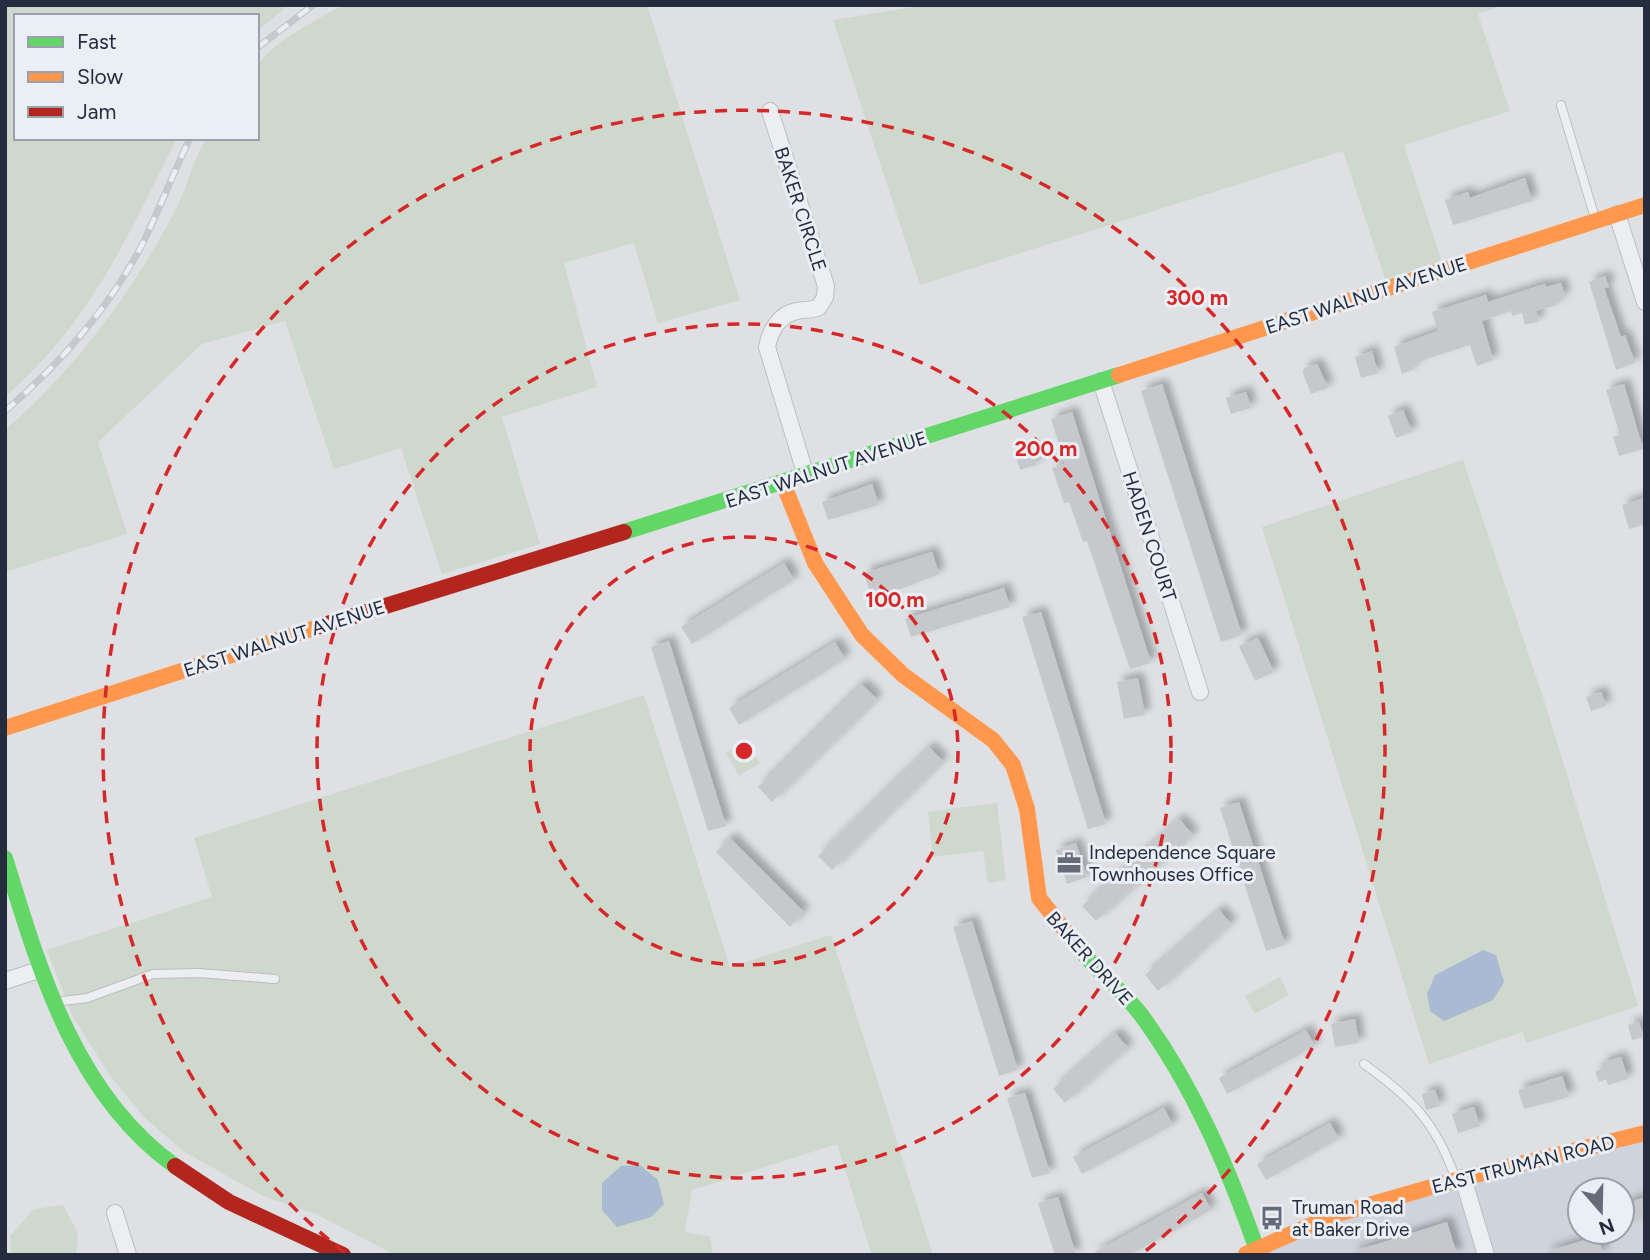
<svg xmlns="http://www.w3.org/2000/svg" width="1650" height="1260" viewBox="0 0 1650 1260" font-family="Figtree,sans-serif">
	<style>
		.built { fill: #cfd3db; fill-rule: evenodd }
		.green { fill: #ced8cd; fill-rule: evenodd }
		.water { fill: #a9bad2 }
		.building { fill: #c6c8cc; filter: url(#shadow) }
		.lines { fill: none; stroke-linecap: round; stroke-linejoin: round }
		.lane-casing { stroke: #bcbec2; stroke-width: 10 }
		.street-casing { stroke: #bcbec2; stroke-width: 18 }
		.lane { stroke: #edeef1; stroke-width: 8 }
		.street { stroke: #edeef1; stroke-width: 16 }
		.fast { stroke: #63d668; stroke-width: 16 }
		.slow { stroke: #ff974d; stroke-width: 16 }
		.jam { stroke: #b3261e; stroke-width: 16 }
		.rail-casing { stroke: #c6c8cc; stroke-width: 7 }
		.rail { stroke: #eaeef5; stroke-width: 4.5; stroke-dasharray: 13; stroke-linecap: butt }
		.ring { fill: none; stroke: #d62828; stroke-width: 3.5; stroke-dasharray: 12 9 }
		.labels { text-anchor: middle; stroke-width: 6; stroke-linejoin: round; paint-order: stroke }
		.street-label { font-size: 19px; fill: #242c3e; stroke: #eaeef5 }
		.poi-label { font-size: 19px; fill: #242c3e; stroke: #eaeef5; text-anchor: start }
		.centre { fill: #d62828; stroke: #eaeef5; stroke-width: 3.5 }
		.ring-label { font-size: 21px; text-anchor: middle; font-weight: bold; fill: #d62828; stroke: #eaeef5; stroke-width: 6; stroke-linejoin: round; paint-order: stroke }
	</style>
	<defs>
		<filter id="shadow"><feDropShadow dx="6" dy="-6" stdDeviation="3.5" flood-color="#0004"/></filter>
	</defs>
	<rect width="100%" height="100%" fill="#dee0e4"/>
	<!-- built -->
	<path class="built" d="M1645 1132V1255H1244L1256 1247ZM1580 1190H1622V1232H1580Z"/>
	<!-- green -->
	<path class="green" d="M5 5H289L257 31V16H16V138H177C129 234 89 325 5 397Z
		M343 5H647L740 300 658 323 634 243 564 263 597 387 502 417 540 544 442 574 401 448 334 469 285 321 202 344 98 442 127 534 5 572V430C75 370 135 289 177 207 188 185 193 159 207 138H257C257 122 252 79 258 66 268 44 322 17 343 5Z
		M926 5H1503L1478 14 1510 111 1404 145 1442 262 1385 279 1343 151 920 285 833 20Z
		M1463 460 1544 700 1638 1006 1526 1043 1523 1032 1429 1064 1262 527ZM1482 950 1444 1021 1430 1011 1427 994 1435 975Z
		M644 695 730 967 831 935 933 1255H872L837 1144 692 1190 685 1232 710 1237 713 1255H395L316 1214 263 1196 183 1151 145 1118 111 1077 72 1015 47 950 212 897 194 838Z
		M746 741 760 763 739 776 726 753Z
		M997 803 1006 880 988 883 983 851 933 857 928 812Z
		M1280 977 1289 995 1255 1014 1245 996Z
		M63 1205 78 1233 76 1255H11L10 1236 34 1209Z"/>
	<!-- water -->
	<path class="water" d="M1483 950 1496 955 1504 982 1493 1000 1444 1021 1430 1011 1427 994 1435 975Z
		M640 1165 658 1180 664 1204 651 1217 617 1227 602 1210V1183L621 1166Z"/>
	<!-- building -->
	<path class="building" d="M1525 178 1532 201 1453 225 1445 200 1468 192 1470 198Z
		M1605 276 1609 287 1604 288 1621 337 1625 335 1635 363 1616 370 1589 282Z
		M1561 283 1565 297 1556 300 1557 305 1536 311 1539 321 1525 325 1522 313 1512 316 1511 311 1482 321 1493 360 1477 366 1470 345 1426 359 1412 365 1414 369 1402 374 1394 347 1438 331 1432 312 1486 295 1488 302 1545 284 1546 287Z
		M1372 351 1378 373 1361 378 1355 357Z
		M1317 364 1328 388 1311 394 1303 373 1304 368Z
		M1162 384 1242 635 1221 642 1141 391Z
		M1624 384 1643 449 1619 456 1613 437 1620 435 1606 390Z
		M1246 392 1251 408 1231 414 1226 398Z
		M1403 410 1412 432 1396 438 1388 416Z
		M1072 412 1151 663 1130 669 1087 541 1083 542 1069 502 1064 503 1052 468 1065 464 1051 419Z
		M1031 449 1036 465 1020 470 1015 454Z
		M872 484 879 505 828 520 822 502Z
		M1645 498V524L1629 529 1622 505Z
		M932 552 939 574 901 589 871 596 864 573Z
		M784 563 794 580 692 644 681 627Z
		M1004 588 1010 607 911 637 905 619Z
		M1041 612 1106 824 1088 829 1022 617Z
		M1258 638 1274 672 1255 681 1239 646Z
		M669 641 726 826 708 831 651 647Z
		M835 642 845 659 739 725 729 708Z
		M1138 678 1145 715 1124 719 1117 682Z
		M861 684 877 699 772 802 758 787Z
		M1601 692 1606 706 1591 711 1586 697Z
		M929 747 943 761 832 870 818 856Z
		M1239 802 1285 945 1266 951 1220 808Z
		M1179 819 1193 835 1096 921 1082 906Z
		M730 838 804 912 790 927 716 852Z
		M1076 843 1087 877 1067 884 1056 850Z
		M1219 910 1231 924 1158 991 1145 975Z
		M972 921 1018 1070 999 1076 953 927Z
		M1355 1019 1359 1043 1335 1047 1331 1024Z
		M1639 1022 1643 1037 1632 1040 1628 1025Z
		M1306 1030 1315 1046 1227 1094 1219 1078Z
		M1115 1033 1128 1048 1065 1103 1053 1089Z
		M1621 1057 1628 1079 1608 1085 1606 1079 1599 1082 1595 1071 1603 1069 1601 1063Z
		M1562 1076 1569 1097 1524 1109 1518 1090Z
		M1435 1090 1440 1106 1426 1110 1422 1094Z
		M1025 1093 1050 1173 1032 1178 1007 1098Z
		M1474 1107 1480 1126 1458 1133 1452 1114Z
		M1164 1108 1173 1125 1082 1174 1073 1157Z
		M1330 1123 1339 1139 1266 1180 1257 1164Z
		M1202 1193 1211 1210 1130 1255H1090Z
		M1058 1197 1076 1255H1055L1038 1203Z
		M1642 1198 1645 1218 1630 1224 1623 1205Z
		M1447 1222 1457 1255H1352V1252Z
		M1598 1236 1603 1255H1546V1252Z"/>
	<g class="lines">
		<!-- lane casing -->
		<g class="lane-casing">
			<path id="lane" d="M1561 105 1595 218
				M55 1002 87 998 153 974 199 973 275 979
				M1364 1064C1412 1098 1437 1124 1456 1180"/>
		</g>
		<!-- street casing -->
		<g class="street-casing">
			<path id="street" d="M770 111 826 286 825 297 819 307C811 311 805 309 797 311 779 314 770 331 767 347L806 476
				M1617 214 1645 302
				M1101 381 1200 692
				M5 981 39 970
				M1463 1178 1486 1255
				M115 1213 128 1255"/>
		</g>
		<!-- lane -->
		<use href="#lane" class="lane"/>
		<!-- street -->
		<use href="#street" class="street"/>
		<!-- fast -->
		<path class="fast" d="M624 532 1119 375
			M5 858C39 969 75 1095 175 1166
			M1083 953C1101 975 1125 993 1142 1016 1193 1086 1227 1165 1256 1247"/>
		<!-- slow -->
		<path class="slow" d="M1119 375 1645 205
			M783 483 815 563 862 635 903 675 993 740 1013 765 1027 809 1039 898 1083 953
			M5 728 321 626
			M1246 1254 1334 1215 1463 1178 1645 1133"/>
		<!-- jam -->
		<path class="jam" d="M321 626 624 532
			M175 1166 229 1202 343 1255"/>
		<!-- rail casing -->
		<g class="rail-casing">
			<path id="rail" d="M257 48 313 5
				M5 411C60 364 111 306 144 241 160 207 174 172 190 138"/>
		</g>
		<!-- rail -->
		<use href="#rail" class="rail"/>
	</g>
	<!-- distance rings -->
	<g class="ring">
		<circle cx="744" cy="751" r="214"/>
		<circle cx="744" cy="751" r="427"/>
		<path d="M345 1253A641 641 0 1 1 1143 1253"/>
	</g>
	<!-- icons -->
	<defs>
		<g id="office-bare" transform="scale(1.89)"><path d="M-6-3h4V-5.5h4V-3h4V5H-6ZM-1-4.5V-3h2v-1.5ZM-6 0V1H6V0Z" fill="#656b78" stroke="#eaeef5" stroke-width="2.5" paint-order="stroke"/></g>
		<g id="bus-bare" transform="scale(1.89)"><path d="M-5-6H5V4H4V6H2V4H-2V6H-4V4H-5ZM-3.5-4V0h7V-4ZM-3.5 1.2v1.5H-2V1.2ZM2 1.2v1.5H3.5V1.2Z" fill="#656b78" stroke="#eaeef5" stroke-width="2.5" paint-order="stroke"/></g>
	</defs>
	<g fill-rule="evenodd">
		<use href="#office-bare" x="1069" y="863"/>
		<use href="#bus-bare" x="1272" y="1218"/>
	</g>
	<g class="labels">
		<!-- street labels -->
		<g class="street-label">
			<text transform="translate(801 209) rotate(72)" y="7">BAKER CIRCLE</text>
			<text transform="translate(1366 295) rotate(-18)" y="7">EAST WALNUT AVENUE</text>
			<text transform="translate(826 469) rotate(-18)" y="7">EAST WALNUT AVENUE</text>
			<text transform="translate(1150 536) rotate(72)" y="7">HADEN COURT</text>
			<text transform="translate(284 638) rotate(-18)" y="7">EAST WALNUT AVENUE</text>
			<text transform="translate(1090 958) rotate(48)" y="7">BAKER DRIVE</text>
			<text transform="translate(1523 1164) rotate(-14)" y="7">EAST TRUMAN ROAD</text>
		</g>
		<!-- poi labels -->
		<g class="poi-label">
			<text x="1089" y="859">Independence Square<tspan x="1089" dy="22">Townhouses Office</tspan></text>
			<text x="1292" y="1214">Truman Road<tspan x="1292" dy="22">at Baker Drive</tspan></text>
		</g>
	</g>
	<circle cx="744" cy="751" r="10" class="centre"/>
	<g class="ring-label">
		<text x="1197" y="305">300 m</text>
		<text x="1046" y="456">200 m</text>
		<text x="895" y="607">100 m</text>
	</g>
	<!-- border -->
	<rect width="1650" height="1260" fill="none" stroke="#242c3e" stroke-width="14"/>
	<!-- legend -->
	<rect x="14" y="14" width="245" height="126" fill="#eaeef5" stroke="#9ba0ac" stroke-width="2"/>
	<rect x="28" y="37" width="35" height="10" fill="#63d668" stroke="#9ba0ac" stroke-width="2"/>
	<text x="77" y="49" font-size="21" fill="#242c3e">Fast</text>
	<rect x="28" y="72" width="35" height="10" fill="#ff974d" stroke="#9ba0ac" stroke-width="2"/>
	<text x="77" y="84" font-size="21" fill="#242c3e">Slow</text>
	<rect x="28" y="107" width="35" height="10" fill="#b3261e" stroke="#9ba0ac" stroke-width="2"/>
	<text x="77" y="119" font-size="21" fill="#242c3e">Jam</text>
	<!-- north arrow -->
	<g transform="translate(1601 1211) rotate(160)"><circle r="33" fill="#eaeef5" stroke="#9ba0ac" stroke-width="2"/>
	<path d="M0-5L12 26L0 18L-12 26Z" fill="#656b78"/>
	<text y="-10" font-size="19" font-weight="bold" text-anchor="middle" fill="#242c3e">N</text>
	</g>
</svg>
